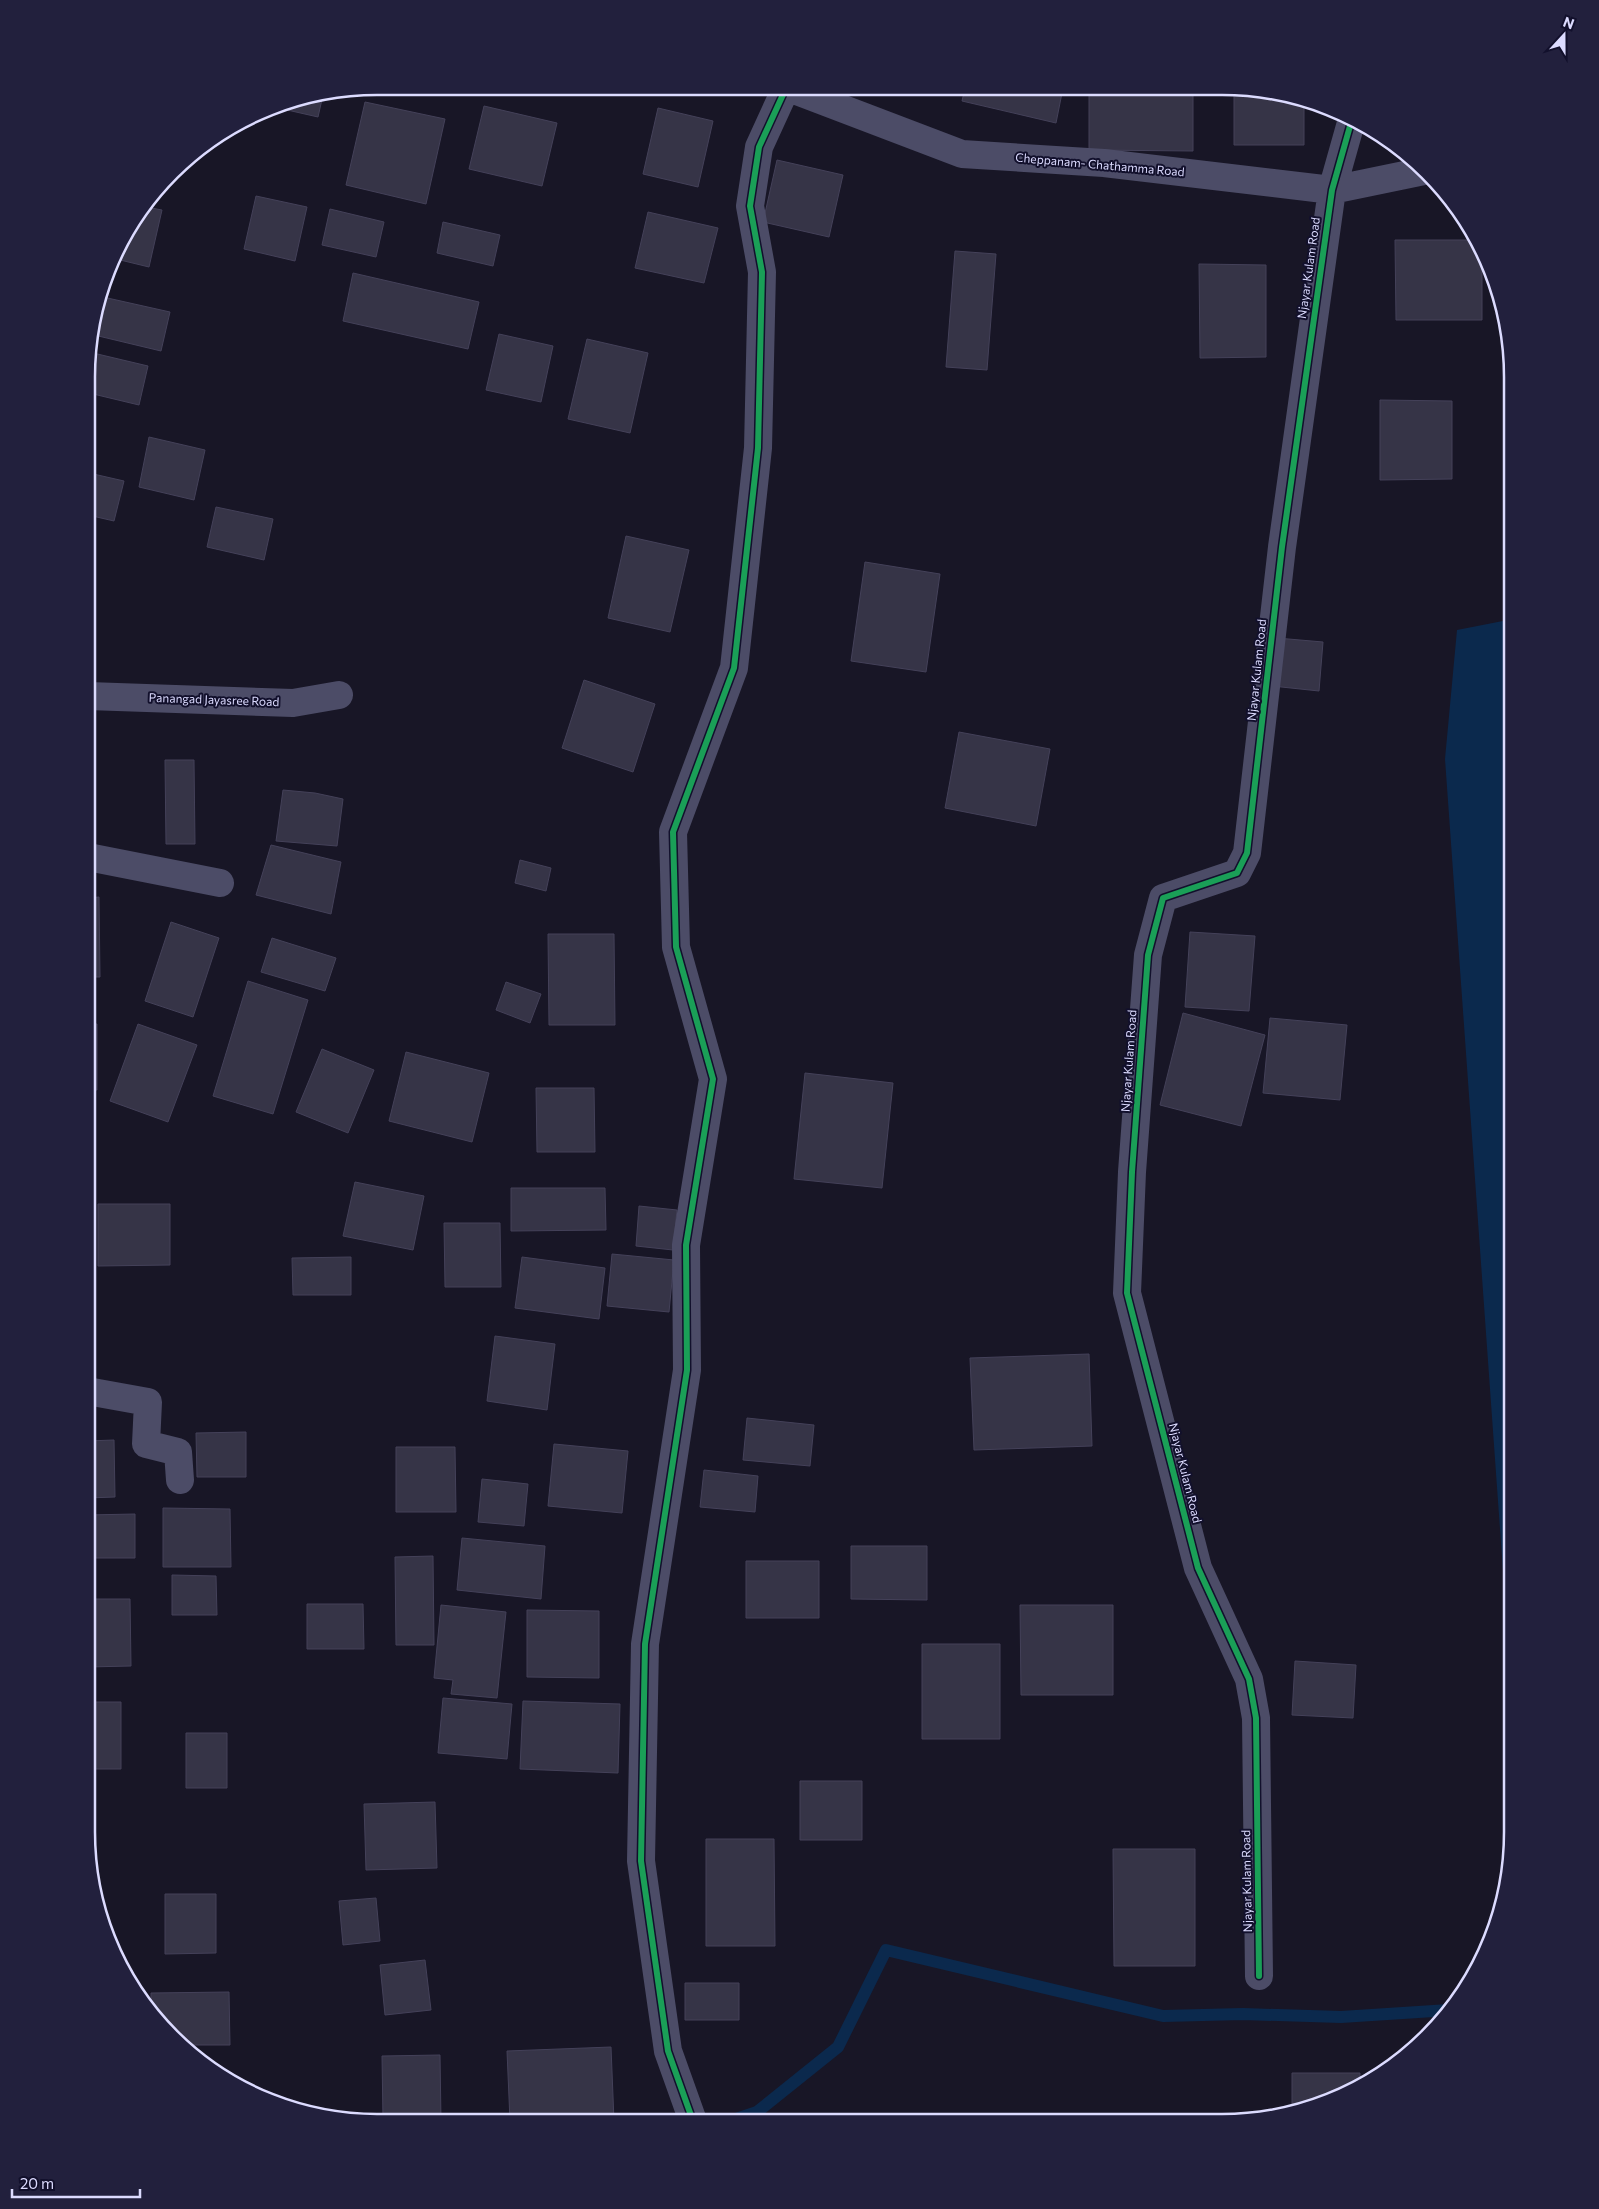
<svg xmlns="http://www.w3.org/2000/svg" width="1599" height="2209" viewBox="0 0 1599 2209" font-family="Commissioner,sans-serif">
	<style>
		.water { fill: #0b294d }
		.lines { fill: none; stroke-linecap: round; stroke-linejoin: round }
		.stream { stroke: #0b294d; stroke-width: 12 }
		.building { fill: #363447; stroke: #444159 }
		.minor { stroke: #4c4c67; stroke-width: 28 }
		.cycleway-casing { stroke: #12102c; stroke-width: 9 }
		.cycleway { stroke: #1a9f57; stroke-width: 6 }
		.labels { text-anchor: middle; stroke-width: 4; stroke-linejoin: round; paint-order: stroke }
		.street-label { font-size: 12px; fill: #dcdbff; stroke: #12102c }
		.rim { fill: none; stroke: #dcdbff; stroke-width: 2.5 }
	</style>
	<rect width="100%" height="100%" fill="#181626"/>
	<!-- water -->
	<path class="water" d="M1513 619 1512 1697 1445 759 1457 630Z"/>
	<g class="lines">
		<!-- stream -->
		<path class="stream" d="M730 2121 757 2112 838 2047 886 1950 1163 2016 1243 2014 1341 2017 1449 2010"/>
	</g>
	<!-- building -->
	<path class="building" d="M416 86H457L455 95Z
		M965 88H1063L1056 123 962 101Z
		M1089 88 1193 89V151L1089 150Z
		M1234 90H1265L1304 100V145H1234Z
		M323 95 318 117 274 107 283 102Z
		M365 102 445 119 426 204 346 185Z
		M484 106 557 123 542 186 469 169Z
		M658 108 713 121 698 187 643 174Z
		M777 160 843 175 829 237 763 222Z
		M256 196 307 207 295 261 244 249Z
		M146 207 162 210 149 267 116 259 125 232Z
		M330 209 384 222 376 257 322 245Z
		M648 212 718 228 704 283 635 268Z
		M443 222 500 235 493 266 437 253Z
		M1395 240H1478L1482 247V320H1396Z
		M955 251 996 254 987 370 946 367Z
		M1199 264 1266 265V357L1200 358Z
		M353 273 479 302 468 349 343 321Z
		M103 297 170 312 161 351 90 334Z
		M499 334 553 346 541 402 486 390Z
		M587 339 648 353 630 433 568 419Z
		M89 352 148 366 139 405 89 393Z
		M1380 400 1452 401V479L1380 480Z
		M149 437 205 450 194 500 139 487Z
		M89 473 124 481 114 521 88 515Z
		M216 507 273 519 264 560 207 547Z
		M626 536 689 550 670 632 608 618Z
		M865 562 940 574 926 672 851 661Z
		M1277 638 1323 642 1319 691 1272 686Z
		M584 680 655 704 633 772 562 748Z
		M959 732 1050 749 1036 826 945 808Z
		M165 760H194L195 844H166Z
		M283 790 315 793 343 799 337 846 276 841Z
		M271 845 341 862 331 914 256 895Z
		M520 860 551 868 546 891 515 883Z
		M99 897 100 977H88V898Z
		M171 922 219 938 193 1017 145 1001Z
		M1190 932 1255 936 1249 1011 1185 1007Z
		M548 934H614L615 1025H549Z
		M272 938 336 958 325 991 261 972Z
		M248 981 308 1000 273 1114 213 1096Z
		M506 982 541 994 530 1023 496 1010Z
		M1183 1013 1265 1035 1241 1126 1160 1105Z
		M1270 1018 1347 1025 1340 1100 1263 1093Z
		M88 1024H97V1090H88Z
		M138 1024 197 1045 168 1122 110 1101Z
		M322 1049 374 1070 348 1133 296 1112Z
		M406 1052 489 1073 472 1142 389 1121Z
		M805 1073 893 1083 882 1188 794 1179Z
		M536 1088H594L595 1152H537Z
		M355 1182 424 1196 413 1250 343 1236Z
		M511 1188H605L606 1230 511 1231Z
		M98 1204H170V1265L98 1266Z
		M639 1206 677 1210 673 1250 636 1246Z
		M444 1223H500L501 1287H445Z
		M612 1254 674 1260 669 1312 607 1306Z
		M351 1257V1295H293L292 1258Z
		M522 1257 605 1268 599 1319 515 1308Z
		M495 1336 555 1344 547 1410 487 1401Z
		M1089 1354 1092 1446 974 1450 970 1358Z
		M747 1418 814 1425 810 1466 743 1460Z
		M246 1432V1477H197L196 1433Z
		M114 1440 115 1497 87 1498V1441Z
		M554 1444 628 1451 622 1513 548 1506Z
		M396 1447H455L456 1512H396Z
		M704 1470 758 1476 755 1512 700 1507Z
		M482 1479 528 1484 524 1526 478 1522Z
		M163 1508 230 1509 231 1567H163Z
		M135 1514V1558H87V1515Z
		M462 1538 545 1546 541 1599 457 1590Z
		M851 1546H927V1600L851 1599Z
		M433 1556 434 1645H396L395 1557Z
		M746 1561H819V1618H746Z
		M172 1575 216 1576 217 1615H172Z
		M87 1599H130L131 1666 87 1667Z
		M307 1604H363L364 1649H307Z
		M441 1605 506 1612 497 1698 451 1694 453 1680 434 1678Z
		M1020 1605H1113V1695H1021Z
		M527 1610 599 1611V1678L527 1677Z
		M922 1644H1000V1739H922Z
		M1295 1661 1356 1665 1353 1718 1292 1715Z
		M443 1698 512 1704 507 1759 438 1753Z
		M523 1701 620 1704 618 1773 520 1769Z
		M86 1702H121V1769H86Z
		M186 1733H227V1788H186Z
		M800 1781H862V1840H800Z
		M435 1802 437 1868 366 1870 364 1804Z
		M706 1839H774L775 1946H706Z
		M1113 1849H1195V1966H1114Z
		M165 1894H216V1953L165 1954Z
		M376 1898 380 1941 343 1945 339 1901Z
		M425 1960 431 2010 385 2015 380 1965Z
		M685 1983H739V2020H685Z
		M229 1992 230 2045H182L151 2014V1993Z
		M611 2047 614 2121H510L507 2051Z
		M440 2055 441 2121 383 2120 382 2056Z
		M1292 2073H1360V2087L1350 2093 1292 2114Z"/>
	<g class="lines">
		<!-- minor -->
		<path class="minor" d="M786 87 962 154 1104 163 1332 190 1424 171
			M88 696 293 703 339 695
			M88 857 220 883
			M87 1391 148 1402 146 1444 178 1452 180 1480
			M1259 1976 1256 1718 1249 1679 1198 1568 1127 1293 1132 1172 1148 955 1163 898 1237 873 1247 853 1282 547 1332 190 1352 119
			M693 2121 668 2051 641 1861 645 1644 687 1370 686 1245 713 1079 676 947 673 832 734 668 758 448 762 272 750 206 759 147 786 88"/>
		<!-- cycleway casing -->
		<g class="cycleway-casing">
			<path id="cycleway" d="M1259 1976 1256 1718 1249 1679 1198 1568 1127 1293 1132 1172 1148 955 1163 898 1237 873 1247 853 1282 547 1332 190 1352 119
				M693 2121 668 2051 641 1861 645 1644 687 1370 686 1245 713 1079 676 947 673 832 734 668 758 448 762 272 750 206 759 147 786 88"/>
		</g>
		<!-- cycleway -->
		<use href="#cycleway" class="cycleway"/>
	</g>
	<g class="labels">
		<!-- street labels -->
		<g class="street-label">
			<text transform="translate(1100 165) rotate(5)" y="4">Cheppanam- Chathamma Road</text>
			<text transform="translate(1309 268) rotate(-82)" y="4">Njayar Kulam Road</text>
			<text transform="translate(1257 670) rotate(-84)" y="4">Njayar Kulam Road</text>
			<text transform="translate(214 700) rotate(2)" y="4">Panangad Jayasree Road</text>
			<text transform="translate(1129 1061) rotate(-86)" y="4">Njayar Kulam Road</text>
			<text transform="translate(1185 1473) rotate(76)" y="4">Njayar Kulam Road</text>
			<text transform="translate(1247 1881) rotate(-91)" y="4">Njayar Kulam Road</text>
		</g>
	</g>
	<!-- crop -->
	<path d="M0 0H1599V2209H0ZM377 95H1222A282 282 0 0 1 1504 377V1832A282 282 0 0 1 1222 2114H377A282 282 0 0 1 95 1832V377A282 282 0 0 1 377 95Z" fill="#22203d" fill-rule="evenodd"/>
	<path class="rim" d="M377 95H1222A282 282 0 0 1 1504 377V1832A282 282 0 0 1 1222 2114H377A282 282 0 0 1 95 1832V377A282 282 0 0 1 377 95Z"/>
	<!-- north arrow -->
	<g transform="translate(1564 35) rotate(21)" stroke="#12102c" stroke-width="4" paint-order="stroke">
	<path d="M0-4L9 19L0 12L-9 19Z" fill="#dcdbff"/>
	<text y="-8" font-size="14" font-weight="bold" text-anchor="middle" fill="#dcdbff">N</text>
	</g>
	<!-- scale -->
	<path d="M12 2189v8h128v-8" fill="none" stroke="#dcdbff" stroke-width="2.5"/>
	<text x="20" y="2189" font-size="15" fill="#dcdbff" stroke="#12102c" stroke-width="4" paint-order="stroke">20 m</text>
</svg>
